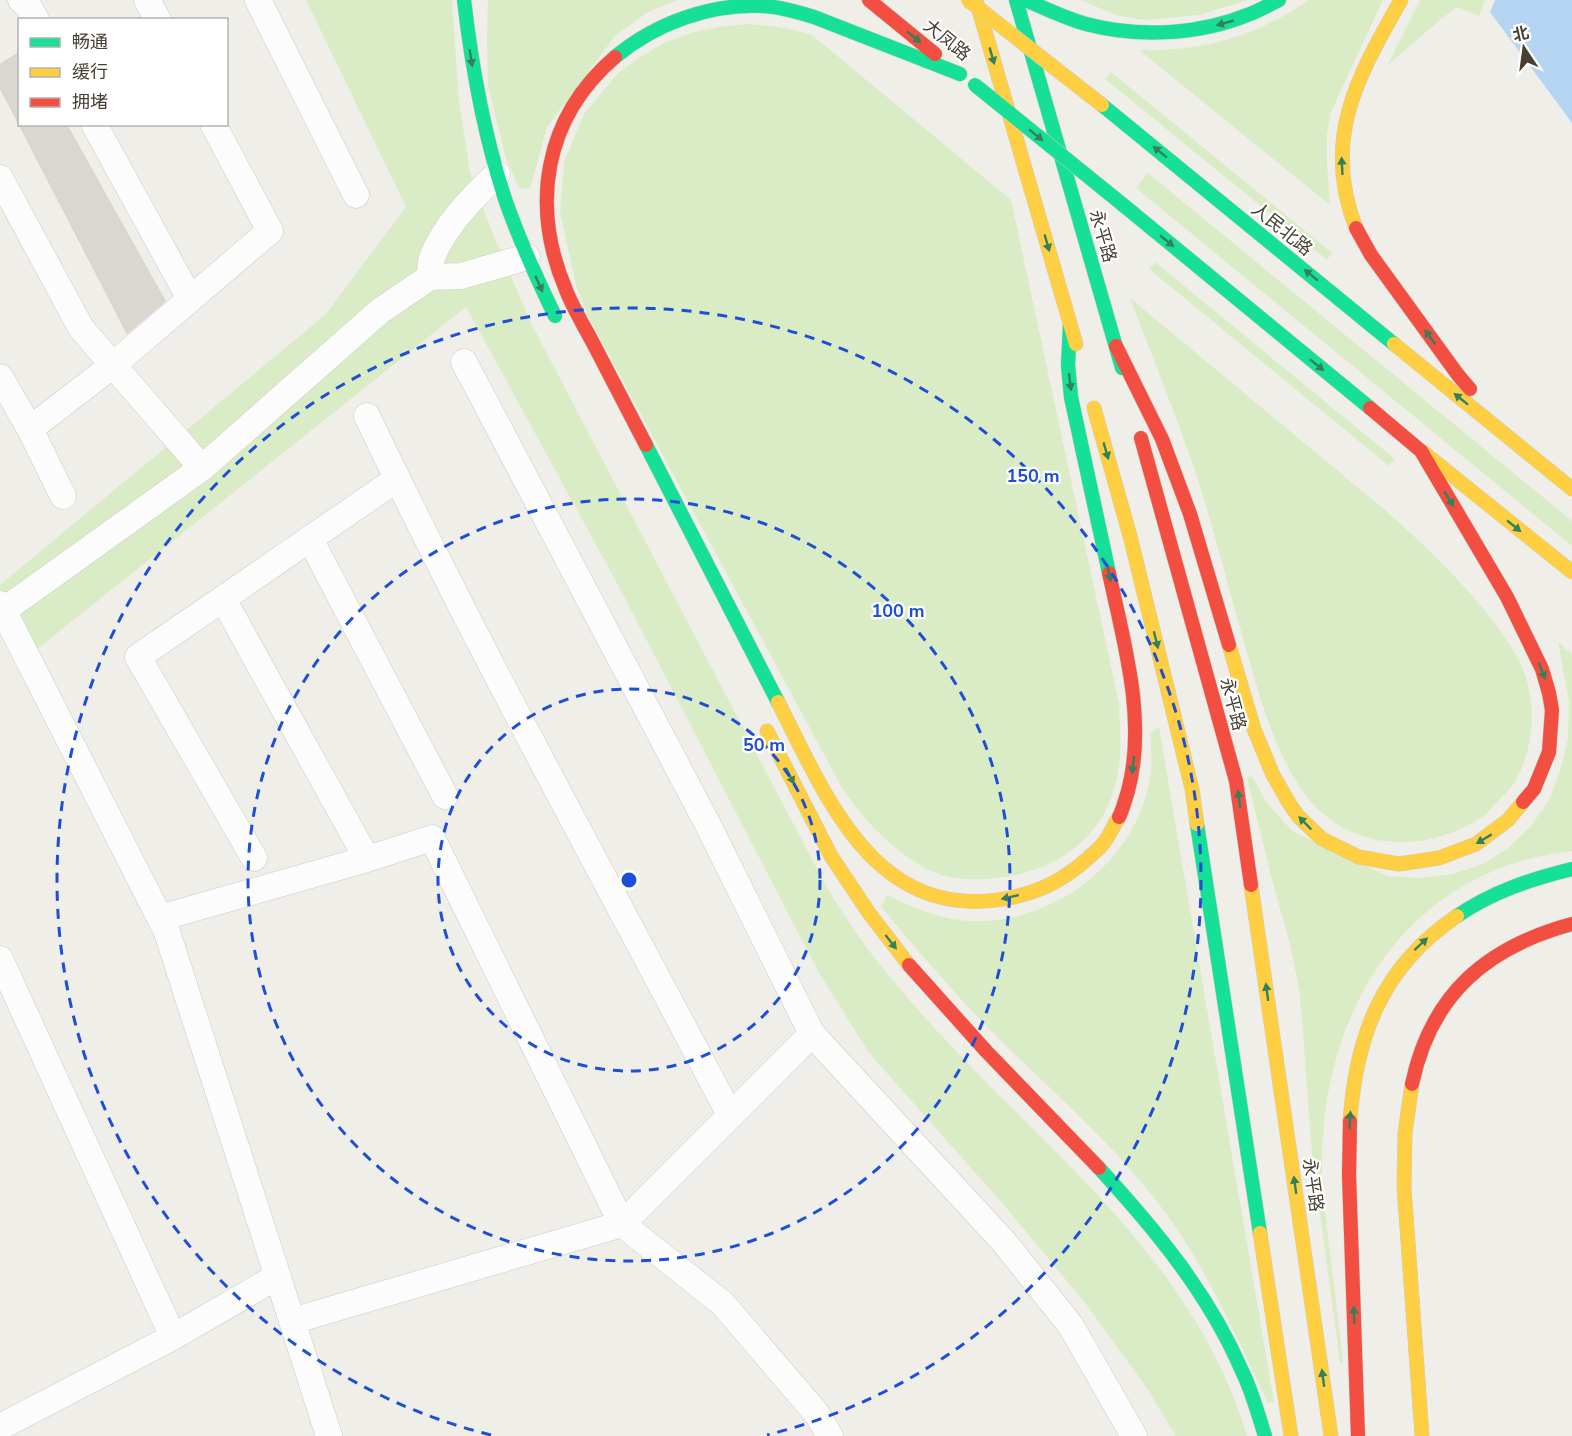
<svg xmlns="http://www.w3.org/2000/svg" width="1572" height="1436" viewBox="0 0 1572 1436" font-family="'Nunito Sans','Noto Sans SC',sans-serif">
	<style>
		.green { fill: #daecc5 }
		.water { fill: #b4d4f1 }
		.building { fill: #dad7d0; stroke: #d8d5cd; stroke-width: 1.5 }
		.lines { fill: none; stroke-linecap: round; stroke-linejoin: round }
		.street-casing { stroke: #cccac4; stroke-width: 27 }
		.fast-casing { stroke: #cfccbe; stroke-width: 15 }
		.slow-casing { stroke: #cfccbe; stroke-width: 15 }
		.jam-casing { stroke: #cfccbe; stroke-width: 15 }
		.street { stroke: #fdfcfc; stroke-width: 26 }
		.fast { stroke: #16e098; stroke-width: 14 }
		.slow { stroke: #ffcf43; stroke-width: 14 }
		.jam { stroke: #f24e42; stroke-width: 14 }
		.fast-bridge-casing { stroke: #d3ccb4; stroke-width: 15; stroke-linecap: butt }
		.slow-bridge-casing { stroke: #d3ccb4; stroke-width: 15; stroke-linecap: butt }
		.fast-bridge { stroke: #16e098; stroke-width: 14 }
		.slow-bridge { stroke: #ffcf43; stroke-width: 14 }
		.oneway { fill: #33805b }
		.ring { fill: none; stroke: #1d4ed8; stroke-width: 3; stroke-dasharray: 10 8 }
		.labels { text-anchor: middle; stroke-width: 4.5; stroke-linejoin: round; paint-order: stroke }
		.street-label { font-size: 18px; fill: #464033; stroke: #fff }
		.centre { fill: #1d4ed8; stroke: #fff; stroke-width: 3 }
		.ring-label { font-size: 18px; text-anchor: middle; font-weight: bold; fill: #1d4ed8; stroke: #fff; stroke-width: 4.5; stroke-linejoin: round; paint-order: stroke }
	</style>
	<rect width="100%" height="100%" fill="#f0eee8"/>
	<!-- green -->
	<path class="green" d="M306 0H452L459 102 470 172 493 234 532 325 826 886C842 912 858 937 877 961 911 1003 948 1044 986 1082 1092 1188 1203 1288 1247 1436H1176L1146 1387 1086 1304 1003 1204 869 1053 818 971 618 585 466 307 21 662 0 628V585L326 314 406 207Z
		M488 0H677L648 12 615 36 547 127 530 189 519 188 505 156 488 85 487 40Z
		M1080 0H1248L1199 15 1146 20 1119 16Z
		M1308 0H1383L1331 112 1327 134V163L1330 205 1139 50C1200 52 1259 36 1308 0Z
		M1420 0H1485L1479 16 1457 7 1441 19 1387 66Z
		M748 24 779 27 811 34 1011 200 1119 704C1120 733 1123 762 1114 790 1096 850 1039 878 980 879 961 880 940 877 923 867 888 846 865 821 842 788L588 316 576 285 560 212 564 162 584 114 618 73 640 57 664 43 690 33 718 27Z
		M1111 72 1332 253 1327 260 1105 79Z
		M1148 173 1572 521V546L1136 188Z
		M1155 262 1395 459 1389 466 1149 269Z
		M1130 298 1385 510C1421 542 1456 575 1486 612 1498 628 1511 644 1520 663 1538 700 1535 749 1513 785 1509 791 1502 796 1498 801 1493 806 1488 813 1482 817 1425 855 1347 852 1304 793 1275 753 1262 704 1248 656 1231 597 1216 538 1198 480 1178 419 1153 359 1130 298Z
		M1558 642 1572 654V851C1402 870 1318 1017 1322 1177 1323 1200 1327 1223 1329 1245 1334 1284 1339 1323 1343 1363L1340 1362 1312 1154 1300 994 1290 944 1273 884 1247 778 1252 776 1267 803 1292 831 1387 876 1421 878 1453 874 1483 864 1508 848 1530 827 1548 802 1560 772 1568 738 1569 702Z
		M1159 727 1274 1402 1268 1403C1237 1339 1209 1273 1168 1216 1119 1149 1057 1096 999 1039 957 997 919 952 881 907L887 895C913 908 940 919 969 921 1056 925 1142 858 1151 769 1152 757 1151 745 1150 733Z"/>
	<!-- water -->
	<path class="water" d="M1495 0H1572V123L1490 12Z"/>
	<!-- building -->
	<path class="building" d="M20 52V124H66L165 301 127 333 0 87V65Z"/>
	<g class="lines">
		<!-- street casing -->
		<g class="street-casing">
			<path id="street" d="M21 0 29 7 36 20
				M147 0 158 20
				M258 0 356 195
				M94 124 190 299
				M0 178 81 328 202 468
				M430 277C430 271 430 264 432 258 444 226 473 197 497 174
				M464 362 706 821 812 1034 1004 1242 1071 1326 1134 1436
				M0 377 30 429 63 496
				M367 416C480 653 608 883 730 1115
				M30 429 113 365 270 231 213 124
				M310 539 445 796
				M223 599 367 859
				M0 604 167 932 329 1436
				M0 613 202 468 380 311 430 277 461 276 527 257
				M254 858 138 657 397 479
				M160 918 367 859 432 838 622 1224 723 1304 817 1414 830 1436
				M0 959 173 1337
				M292 1321 622 1224 812 1034
				M0 1427 173 1337 278 1276"/>
		</g>
		<!-- fast casing -->
		<g class="fast-casing">
			<path id="fast" d="M464 0C472 69 484 136 506 202 520 241 537 279 555 316
				M1016 0 1122 368
				M1026 0C1046 9 1065 18 1086 24 1139 38 1199 35 1250 14 1260 10 1269 5 1279 0
				M615 57C656 23 711 3 764 6 781 7 798 12 814 17L960 74
				M1102 105 1394 344
				M1122 204 1370 408
				M1070 324 1068 365 1071 397 1109 573
				M646 445 778 702
				M1197 824 1260 1233
				M1457 916C1492 892 1531 879 1572 869
				M1099 1168C1155 1229 1209 1294 1242 1371 1252 1391 1258 1414 1265 1436"/>
		</g>
		<!-- slow casing -->
		<g class="slow-casing">
			<path id="slow" d="M976 0 1076 344
				M1356 228C1321 139 1358 76 1401 0
				M1394 344 1572 489
				M1094 408 1130 536 1192 789 1197 824
				M1423 452 1572 572
				M1229 645 1254 729 1273 775 1289 803 1298 816 1322 839 1359 857 1399 864 1439 858 1476 844 1508 820 1523 802
				M778 702C827 798 875 924 1009 898 1040 892 1063 880 1086 860 1091 855 1098 850 1102 845 1109 837 1113 826 1119 817
				M767 731 831 856 869 913 909 965
				M1251 885 1331 1436
				M1412 1084 1405 1133 1404 1187 1422 1436
				M1350 1121C1356 1034 1383 966 1457 916
				M1260 1233 1291 1436"/>
		</g>
		<!-- jam casing -->
		<g class="jam-casing">
			<path id="jam" d="M869 0 935 54
				M615 57C544 118 530 205 566 290 573 308 584 326 593 343 611 377 628 411 646 445
				M1356 228 1371 255 1458 375 1470 389
				M1116 346 1162 439 1190 514 1229 645
				M1370 408 1421 451 1507 597 1542 669 1549 693 1552 710 1549 752 1534 789 1523 802
				M1141 438 1236 781 1251 885
				M1109 573C1124 643 1147 720 1128 791 1125 800 1123 809 1119 817
				M909 965 986 1051 1099 1168
				M1412 1084C1431 994 1487 947 1572 924
				M1350 1121 1349 1175 1358 1436"/>
		</g>
		<!-- street -->
		<use href="#street" class="street"/>
		<!-- fast -->
		<use href="#fast" class="fast"/>
		<!-- slow -->
		<use href="#slow" class="slow"/>
		<!-- jam -->
		<use href="#jam" class="jam"/>
		<!-- fast-bridge casing -->
		<g class="fast-bridge-casing">
			<path id="fast-bridge" d="M975 85 1122 204"/>
		</g>
		<!-- slow-bridge casing -->
		<g class="slow-bridge-casing">
			<path id="slow-bridge" d="M968 0 1102 105"/>
		</g>
		<!-- fast-bridge -->
		<use href="#fast-bridge" class="fast-bridge"/>
		<!-- slow-bridge -->
		<use href="#slow-bridge" class="slow-bridge"/>
	</g>
	<!-- one-way arrows -->
	<defs><path id="oneway-solid" d="M-6-.8H1V-3.2L6.5 0L1 3.2V.8H-6Z" transform="scale(1.5)"/></defs>
	<g class="oneway">
		<use href="#oneway-solid" transform="translate(1225 23) rotate(164)"/>
		<use href="#oneway-solid" transform="translate(914 37) rotate(39)"/>
		<use href="#oneway-solid" transform="translate(992 56) rotate(74)"/>
		<use href="#oneway-solid" transform="translate(471 58) rotate(81)"/>
		<use href="#oneway-solid" transform="translate(1036 135) rotate(39)"/>
		<use href="#oneway-solid" transform="translate(1160 152) rotate(-141)"/>
		<use href="#oneway-solid" transform="translate(1342 166) rotate(-93)"/>
		<use href="#oneway-solid" transform="translate(1167 241) rotate(39)"/>
		<use href="#oneway-solid" transform="translate(1047 243) rotate(74)"/>
		<use href="#oneway-solid" transform="translate(1311 275) rotate(-141)"/>
		<use href="#oneway-solid" transform="translate(539 284) rotate(65)"/>
		<use href="#oneway-solid" transform="translate(1430 337) rotate(-126)"/>
		<use href="#oneway-solid" transform="translate(1317 365) rotate(39)"/>
		<use href="#oneway-solid" transform="translate(1070 382) rotate(83)"/>
		<use href="#oneway-solid" transform="translate(1461 399) rotate(-141)"/>
		<use href="#oneway-solid" transform="translate(1106 451) rotate(74)"/>
		<use href="#oneway-solid" transform="translate(1449 499) rotate(59)"/>
		<use href="#oneway-solid" transform="translate(1514 526) rotate(39)"/>
		<use href="#oneway-solid" transform="translate(1109 573) rotate(78)"/>
		<use href="#oneway-solid" transform="translate(1156 640) rotate(76)"/>
		<use href="#oneway-solid" transform="translate(1542 671) rotate(68)"/>
		<use href="#oneway-solid" transform="translate(1133 765) rotate(97)"/>
		<use href="#oneway-solid" transform="translate(790 776) rotate(63)"/>
		<use href="#oneway-solid" transform="translate(1239 799) rotate(-98)"/>
		<use href="#oneway-solid" transform="translate(1305 823) rotate(-134)"/>
		<use href="#oneway-solid" transform="translate(1484 839) rotate(149)"/>
		<use href="#oneway-solid" transform="translate(1010 897) rotate(167)"/>
		<use href="#oneway-solid" transform="translate(891 942) rotate(52)"/>
		<use href="#oneway-solid" transform="translate(1421 944) rotate(-43)"/>
		<use href="#oneway-solid" transform="translate(1267 992) rotate(-98)"/>
		<use href="#oneway-solid" transform="translate(1350 1120) rotate(-87)"/>
		<use href="#oneway-solid" transform="translate(1295 1185) rotate(-98)"/>
		<use href="#oneway-solid" transform="translate(1354 1315) rotate(-92)"/>
		<use href="#oneway-solid" transform="translate(1323 1378) rotate(-98)"/>
	</g>
	<!-- distance rings -->
	<g class="ring">
		<circle cx="629" cy="880" r="191"/>
		<circle cx="629" cy="880" r="381"/>
		<path d="M491 1435A572 572 0 1 1 767 1435"/>
	</g>
	<g class="labels">
		<!-- street labels -->
		<g class="street-label">
			<text transform="translate(947 40) rotate(39)" y="6">大凤路</text>
			<text transform="translate(1282 229) rotate(39)" y="6">人民北路</text>
			<text transform="translate(1103 236) rotate(74)" y="6">永平路</text>
			<text transform="translate(1233 704) rotate(75)" y="6">永平路</text>
			<text transform="translate(1313 1185) rotate(82)" y="6">永平路</text>
		</g>
	</g>
	<circle cx="629" cy="880" r="9" class="centre"/>
	<g class="ring-label">
		<text x="1033" y="482">150 m</text>
		<text x="898" y="617">100 m</text>
		<text x="764" y="751">50 m</text>
	</g>
	<!-- legend -->
	<rect x="18" y="18" width="210" height="108" fill="#ffffff" stroke="#b5b3ad" stroke-width="1.5"/>
	<rect x="30" y="38" width="30" height="9" fill="#16e098" stroke="#b5b3ad" stroke-width="1.5"/>
	<text x="72" y="48" font-size="18" fill="#464033">畅通</text>
	<rect x="30" y="68" width="30" height="9" fill="#ffcf43" stroke="#b5b3ad" stroke-width="1.5"/>
	<text x="72" y="78" font-size="18" fill="#464033">缓行</text>
	<rect x="30" y="98" width="30" height="9" fill="#f24e42" stroke="#b5b3ad" stroke-width="1.5"/>
	<text x="72" y="108" font-size="18" fill="#464033">拥堵</text>
	<!-- north arrow -->
	<g transform="translate(1524 48) rotate(347)" stroke="#ffffff" stroke-width="4.5" paint-order="stroke">
	<path d="M0-4.5L10 22L0 15L-10 22Z" fill="#464033"/>
	<text y="-9" font-size="16" font-weight="bold" text-anchor="middle" fill="#464033">北</text>
	</g>
</svg>
